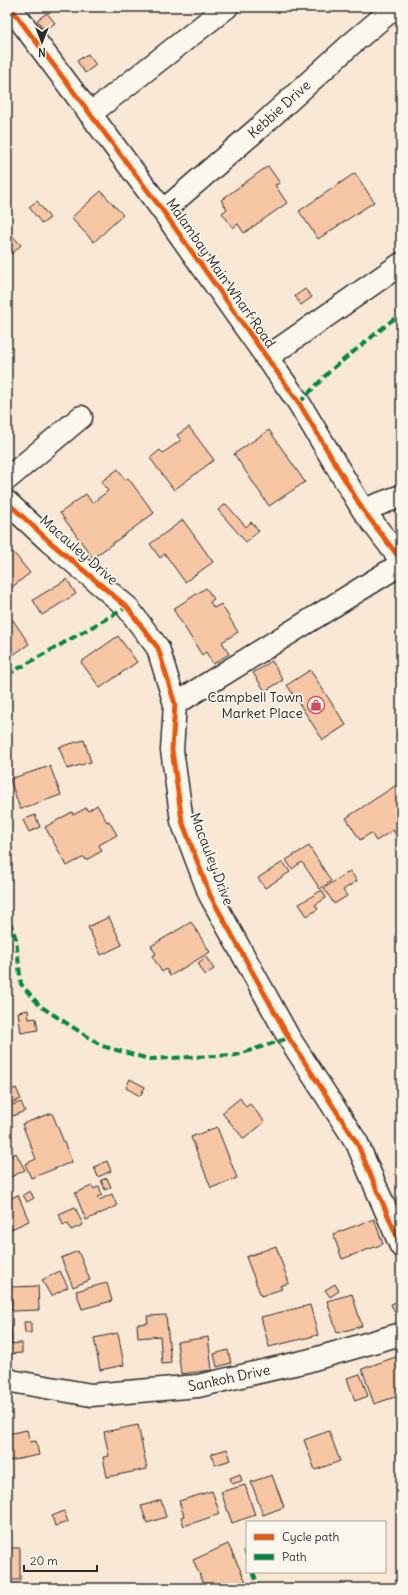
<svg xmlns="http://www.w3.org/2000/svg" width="408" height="1595" viewBox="0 0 408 1595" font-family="Delius,sans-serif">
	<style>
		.building { fill: #f6c6a5; stroke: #2b2b2b }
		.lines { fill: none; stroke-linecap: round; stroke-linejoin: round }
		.minor-casing { stroke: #2b2b2b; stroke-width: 25 }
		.minor { stroke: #fbf7ec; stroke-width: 22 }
		.quiet { stroke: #00873e; stroke-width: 4; stroke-dasharray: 8 4; stroke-linecap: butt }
		.cycleway-casing { stroke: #fbf7ec; stroke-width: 8 }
		.cycleway { stroke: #e8590c; stroke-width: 5 }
		.labels { text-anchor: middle; stroke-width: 3.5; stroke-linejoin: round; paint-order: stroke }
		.street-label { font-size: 14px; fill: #2b2b2b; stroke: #fbf7ec }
		.poi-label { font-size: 14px; fill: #2b2b2b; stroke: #fbf7ec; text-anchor: end }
	</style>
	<rect width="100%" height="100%" fill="#fae8d7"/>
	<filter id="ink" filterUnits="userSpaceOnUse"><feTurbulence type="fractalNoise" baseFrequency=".025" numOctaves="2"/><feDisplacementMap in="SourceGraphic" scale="8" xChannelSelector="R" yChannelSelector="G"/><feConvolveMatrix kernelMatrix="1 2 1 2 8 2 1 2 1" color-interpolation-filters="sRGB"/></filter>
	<g filter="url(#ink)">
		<!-- building -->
		<path class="building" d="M47 13 55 23 44 30 37 20Z
			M88 54 96 65 85 73 77 61Z
			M268 166 280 183 275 185 287 203 244 233 238 224 233 228 222 213 227 209 221 200Z
			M355 173 374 202 318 239 299 211Z
			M101 191 123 215 94 242 71 218Z
			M37 201 50 218 42 224 29 207Z
			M7 230 21 245 7 258Z
			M305 289 312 297 301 305 295 296Z
			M189 427 214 460 174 490 150 458 160 450 163 453 181 440 177 435Z
			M269 430 305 482 269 506 234 454Z
			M118 469 125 480 128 478 154 513 93 558 60 513 86 494 92 503 108 491 101 482Z
			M226 504 246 527 251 522 259 531 246 542 218 510Z
			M183 520 213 562 185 582 165 554 160 558 150 544Z
			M13 552 30 573 7 591V557Z
			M67 579 76 594 42 615 33 600Z
			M206 588 214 599 210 602 214 608 221 604 238 632 222 642 229 654 213 664 206 652 202 655 173 609Z
			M13 620 29 644 7 659V624Z
			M118 636 137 662 100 688 81 662Z
			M272 661 283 680 265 691 253 673Z
			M310 670 346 725 323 740 287 685Z
			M84 740 91 762 67 769 59 747Z
			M50 766 61 795 20 809 10 779Z
			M401 782V834L397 837 393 830 376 841 371 833 360 840 346 818Z
			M97 805 107 822 109 821 117 835 99 845 102 851 86 860 84 857 67 866 45 827 72 812 73 815 86 808 88 811Z
			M35 815 40 827 29 832 23 820Z
			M309 846 331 881 320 889 302 862 292 869 286 860Z
			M283 862 290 872 265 888 258 878Z
			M350 871 357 881 343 890 347 896 334 904 324 888Z
			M322 890 326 898 315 905 318 909 307 916 299 904Z
			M109 917 122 945 101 955 88 927Z
			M191 922 210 952 170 976 166 969 162 972 152 956 156 954 151 946Z
			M206 957 214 969 205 975 198 963Z
			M28 1010 29 1019 36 1018 38 1030 21 1033 18 1012Z
			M130 1079 145 1087 140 1096 126 1088Z
			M16 1088 21 1099 7 1105V1092Z
			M240 1098 246 1107 250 1104 265 1122 244 1139 222 1113Z
			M21 1102 25 1111 10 1117 7 1107Z
			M52 1113 72 1162 31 1178 25 1164 36 1159 22 1124Z
			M217 1127 237 1178 211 1188 191 1137Z
			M7 1128 11 1137 7 1139Z
			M16 1153 25 1170 11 1177 7 1168V1157Z
			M107 1161 111 1171 98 1177 94 1167Z
			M107 1178 111 1187 105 1190 101 1180Z
			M92 1186 94 1189 99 1186 102 1195 97 1197 99 1200 112 1194 117 1206 86 1220 75 1193Z
			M30 1191 34 1198 27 1202 23 1195Z
			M18 1195 29 1221 7 1231V1200Z
			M75 1207 83 1225 71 1230 68 1223 63 1225 59 1214Z
			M374 1219 383 1244 342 1259 333 1234Z
			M276 1246 289 1283 280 1286 282 1289 261 1296 246 1257Z
			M78 1251 90 1280 73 1287 61 1258Z
			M60 1271 68 1287 51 1296 42 1280Z
			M107 1283 112 1301 82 1309 76 1291Z
			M335 1284 339 1291 330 1297 325 1290Z
			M38 1286 39 1310 12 1311 11 1287Z
			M352 1294 362 1326 337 1333 327 1301Z
			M401 1300V1313L396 1315 391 1304Z
			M310 1305 318 1335 269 1347 261 1317Z
			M166 1315 171 1363 162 1364 160 1336 138 1338 137 1324 148 1323 147 1316Z
			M24 1322H31V1333H25Z
			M7 1326H11L12 1341H7Z
			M118 1333 124 1365 100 1370 94 1338Z
			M208 1337 212 1370 181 1374 177 1342Z
			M22 1343V1353L7 1354V1344Z
			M228 1350 231 1363 217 1367 214 1354Z
			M401 1355V1395L374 1404 362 1369Z
			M360 1374 368 1396 355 1401 347 1378Z
			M138 1425 147 1469 107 1477 103 1457 109 1456 104 1432Z
			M27 1430 30 1442 36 1441 39 1455 9 1461 7 1452V1434Z
			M329 1431 340 1461 315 1470 304 1440Z
			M227 1449 231 1460 215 1465 211 1454Z
			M240 1474 242 1481 232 1484 230 1478Z
			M272 1475 284 1507 263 1515 251 1482Z
			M245 1485 255 1515 232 1523 221 1492Z
			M212 1491 220 1514 184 1526 181 1517 184 1516 179 1501Z
			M161 1500 166 1517 147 1523 141 1506Z
			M64 1511 68 1522 55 1526 52 1516Z
			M228 1544 249 1588H199L198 1585 203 1582 193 1560Z
			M7 1548H20V1580H7Z
			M9 1584 29 1586 28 1588H9Z
			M345 1584 347 1588H338Z
			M118 1585V1588H92Z"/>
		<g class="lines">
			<!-- minor casing -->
			<g class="minor-casing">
				<path id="minor" d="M10 7 163 211 299 403 363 510 401 560
					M90 114 227 7
					M163 211 261 126 349 46 395 7
					M266 358 401 264
					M7 479 81 417
					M7 502 50 542 127 607 158 648 175 704 172 750 182 821 210 895 289 1038 357 1143 401 1246
					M363 510 401 496
					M175 704 401 564
					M7 1378 11 1381 91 1395 198 1386 307 1361 401 1334"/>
			</g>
			<!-- minor -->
			<use href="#minor" class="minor"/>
			<!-- quiet -->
			<path class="quiet" d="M299 403 331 370 395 318 401 315
				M7 675 127 607
				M7 923 11 925 16 939 21 984 40 1006 102 1046 149 1059 236 1055 289 1038
				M245 1550 247 1555
				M253 1572 259 1588"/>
			<!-- cycleway casing -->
			<g class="cycleway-casing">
				<path id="cycleway" d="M10 7 163 211 299 403 363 510 401 560
					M7 502 50 542 127 607 158 648 175 704 172 750 182 821 210 895 289 1038 357 1143 401 1246"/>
			</g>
			<!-- cycleway -->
			<use href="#cycleway" class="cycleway"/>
		</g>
	</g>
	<!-- icons -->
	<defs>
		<g id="shop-ring" transform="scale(0.9)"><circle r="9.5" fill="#fbf7ec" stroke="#d1495b" stroke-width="1.5"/><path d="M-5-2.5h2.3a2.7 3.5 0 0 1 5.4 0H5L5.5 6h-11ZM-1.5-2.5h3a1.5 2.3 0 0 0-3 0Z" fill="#d1495b"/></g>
	</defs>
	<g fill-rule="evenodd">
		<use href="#shop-ring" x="316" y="705"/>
	</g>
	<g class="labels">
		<!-- street labels -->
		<g class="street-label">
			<text transform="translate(279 109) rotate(-42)" y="5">Kebbie Drive</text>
			<text transform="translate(221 273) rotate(55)" y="5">Malambay Main Wharf Road</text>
			<text transform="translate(79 550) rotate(41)" y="5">Macauley Drive</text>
			<text transform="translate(212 859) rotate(69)" y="5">Macauley Drive</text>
			<text transform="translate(229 1378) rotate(-12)" y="5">Sankoh Drive</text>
		</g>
		<!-- poi labels -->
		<g class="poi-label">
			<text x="303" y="702">Campbell Town<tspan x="303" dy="16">Market Place</tspan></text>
		</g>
	</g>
	<!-- margin -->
	<rect width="408" height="1595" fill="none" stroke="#fbf7ec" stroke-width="24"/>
	<rect x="12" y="12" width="384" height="1571" fill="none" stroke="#2b2b2b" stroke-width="1.5" filter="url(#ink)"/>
	<!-- legend -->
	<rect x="246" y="1521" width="140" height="52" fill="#fbf7ec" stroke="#a8a59f"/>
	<rect x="254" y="1534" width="20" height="6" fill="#e8590c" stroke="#a8a59f"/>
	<text x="282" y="1541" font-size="12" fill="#2b2b2b">Cycle path</text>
	<rect x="254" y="1554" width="20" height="6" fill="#00873e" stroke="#a8a59f"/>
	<text x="282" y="1561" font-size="12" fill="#2b2b2b">Path</text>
	<!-- north arrow -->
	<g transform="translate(42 42) rotate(180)" stroke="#fbf7ec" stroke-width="3" paint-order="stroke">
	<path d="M0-3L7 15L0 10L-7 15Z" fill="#2b2b2b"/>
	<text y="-6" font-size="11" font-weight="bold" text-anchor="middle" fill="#2b2b2b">N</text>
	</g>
	<!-- scale -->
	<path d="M24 1565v6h73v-6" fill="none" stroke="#2b2b2b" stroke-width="2"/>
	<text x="30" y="1565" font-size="12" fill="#2b2b2b" stroke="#fbf7ec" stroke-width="3" paint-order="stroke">20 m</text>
</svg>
